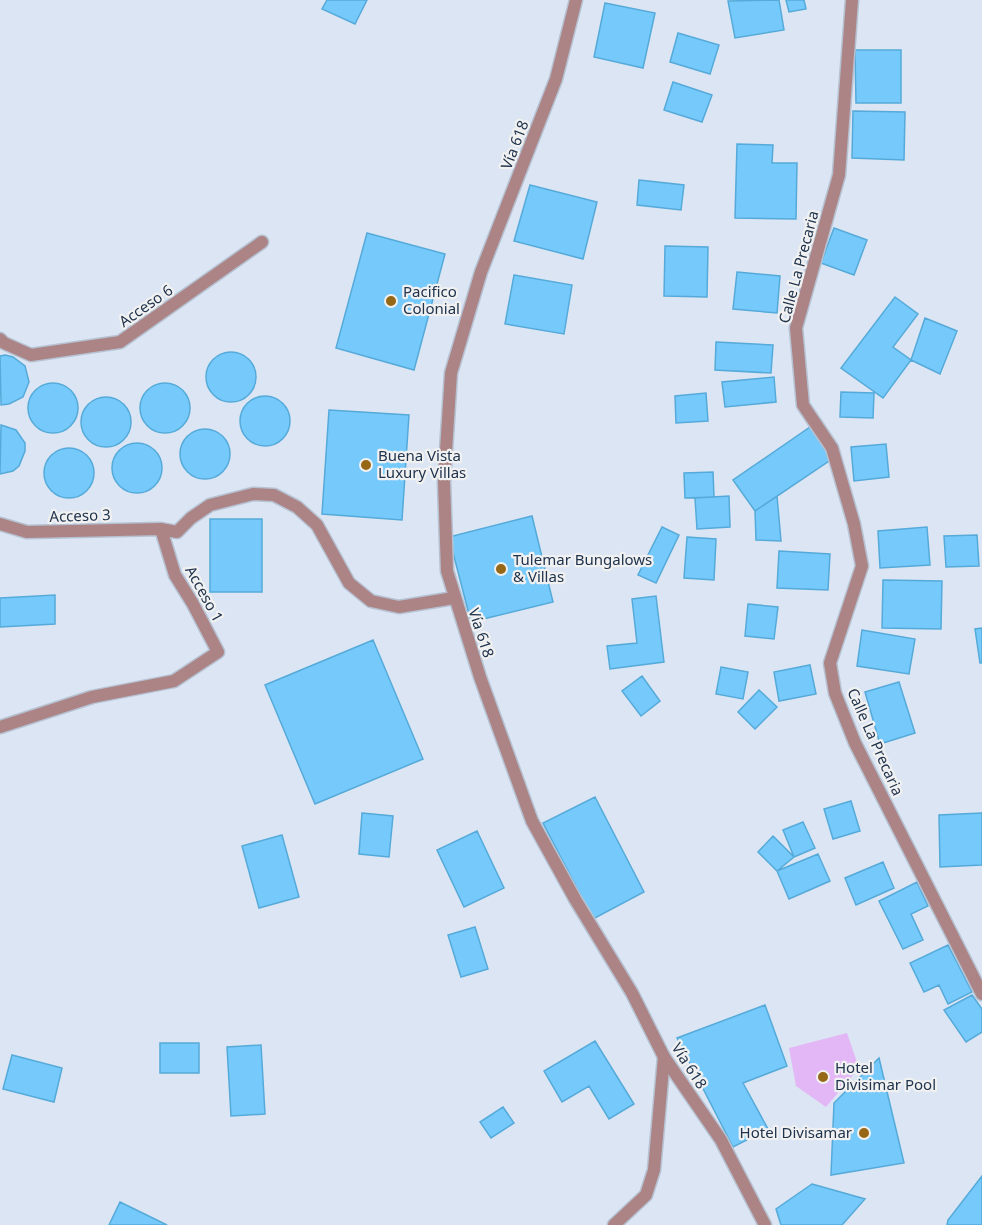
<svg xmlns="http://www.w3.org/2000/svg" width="982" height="1225" viewBox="0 0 982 1225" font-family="'Noto Sans',sans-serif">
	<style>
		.water { fill: #e3b7f6 }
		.building { fill: #75cafb; stroke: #55aad9; stroke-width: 1.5 }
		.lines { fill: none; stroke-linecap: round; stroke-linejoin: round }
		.minor-casing { stroke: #b6c2d2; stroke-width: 15 }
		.tertiary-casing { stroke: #b6c2d2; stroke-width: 15 }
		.minor { stroke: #ac8486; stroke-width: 12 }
		.tertiary { stroke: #ac8486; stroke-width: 12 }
		.poi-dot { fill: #966716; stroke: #f1f1f1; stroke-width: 2 }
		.labels { text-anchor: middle; stroke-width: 4.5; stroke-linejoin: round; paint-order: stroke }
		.street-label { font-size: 15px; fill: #20344e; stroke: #f1f1f1 }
		.poi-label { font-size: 15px; fill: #20344e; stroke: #f1f1f1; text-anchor: start }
	</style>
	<rect width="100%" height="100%" fill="#dbe5f3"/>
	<!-- water -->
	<path class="water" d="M847 1033 859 1068 826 1107 796 1086 789 1048Z"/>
	<!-- building -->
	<path class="building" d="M327 0H367L355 24 322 9Z
		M779 0 784 30 735 38 728 1Z
		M786 0H804L806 9 789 12Z
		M605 3 655 13 643 68 594 57Z
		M678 33 719 45 710 74 670 62Z
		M855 50H901V103H856Z
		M673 82 712 95 702 122 664 110Z
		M853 111 905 112 904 160 852 158Z
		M737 144 773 145 772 163H797L796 219 735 218Z
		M639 180 684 185 681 210 637 205Z
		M530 185 597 202 583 259 514 241Z
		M834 228 867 240 854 275 821 263Z
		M367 233 445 254 414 370 336 348Z
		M665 246 708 247 707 297 664 296Z
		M737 272 780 276 777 313 733 309Z
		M514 275 572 285 564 334 505 324Z
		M895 297 918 314 893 347 911 360 883 398 841 368Z
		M925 318 957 331 940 374 911 360Z
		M716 342 773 345 771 373 715 370Z
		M206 377a25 25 0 1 1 50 0a25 25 0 1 1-50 0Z
		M5 355 13 357 25 366 29 382 23 397 9 404 1 405 0 356Z
		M774 377 776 402 725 407 722 382Z
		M28 408a25 25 0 1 1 50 0a25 25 0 1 1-50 0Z
		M140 408a25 25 0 1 1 50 0a25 25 0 1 1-50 0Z
		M841 392 874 393 873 418 840 417Z
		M706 393 708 421 676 423 675 396Z
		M240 421a25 25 0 1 1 50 0a25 25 0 1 1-50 0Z
		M81 422a25 25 0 1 1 50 0a25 25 0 1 1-50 0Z
		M329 410 409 415 402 520 322 514Z
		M1 425 16 430 25 443V451L19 466 13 471 0 474Z
		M810 427 832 459 755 511 733 480Z
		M180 454a25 25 0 1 1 50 0a25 25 0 1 1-50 0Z
		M112 468a25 25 0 1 1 50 0a25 25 0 1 1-50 0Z
		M886 444 889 477 854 481 851 447Z
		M44 473a25 25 0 1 1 50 0a25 25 0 1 1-50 0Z
		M713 472 714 497 685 498 684 473Z
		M729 496 730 527 697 529 695 498Z
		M777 496 781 541 756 540 755 511Z
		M532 516 553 602 471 622 449 537Z
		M210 519H262V592H210Z
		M662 527 679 535 656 583 638 575Z
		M927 527 930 565 880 568 878 531Z
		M977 535 979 566 946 567 944 536Z
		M687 537 716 539 714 580 684 578Z
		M779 551 830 554 828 590 777 588Z
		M883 580 942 581 941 629 882 628Z
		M55 595V624L0 627V598Z
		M656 596 664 662 610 669 607 646 637 643 632 599Z
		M748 604 778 607 774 639 745 636Z
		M982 628V663H980L975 629Z
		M862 630 915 639 909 674 857 666Z
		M373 640 423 759 315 804 265 685Z
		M810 665 816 694 779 701 774 672Z
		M721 667 748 672 743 699 716 694Z
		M642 676 660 701 641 716 622 691Z
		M899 682 915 733 880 744 865 692Z
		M759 690 777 707 755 729 738 712Z
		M595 797 644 892 593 919 543 823Z
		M851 801 860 831 833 839 824 809Z
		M362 813 393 816 389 857 359 854Z
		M982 813V865L940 867 939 815Z
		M803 822 815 848 794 857 783 830Z
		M477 831 504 888 464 907 437 850Z
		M282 835 299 897 259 908 242 846Z
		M773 836 794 857 777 871 758 852Z
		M818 854 830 881 789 899 777 871Z
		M883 862 894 888 856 905 845 878Z
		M917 882 928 906 911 914 923 940 903 949 879 901Z
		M475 927 488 969 461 977 448 935Z
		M948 945 972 992 948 1004 939 985 924 992 910 963Z
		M972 995 982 1009V1032L966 1042 944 1010Z
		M765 1005 787 1066 743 1083 768 1129 733 1147 677 1038Z
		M595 1041 634 1104 609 1119 589 1086 562 1102 544 1071Z
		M160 1043H199V1073H160Z
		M261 1045 265 1114 231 1116 227 1047Z
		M12 1055 62 1068 54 1102 3 1089Z
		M879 1058 904 1163 831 1175 834 1103Z
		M503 1107 514 1123 491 1138 480 1122Z
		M982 1176V1225H947L948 1220Z
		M812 1184 865 1199 842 1225H781L776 1209Z
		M120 1202 167 1225H109Z"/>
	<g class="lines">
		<!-- minor casing -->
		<g class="minor-casing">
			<path id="minor" d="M852 0 839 175 796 328 803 405 832 448 854 524 862 566 830 663 835 693 855 743 982 994
				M0 339 4 343 31 355 120 342 262 242
				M0 524 27 532 161 529
				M0 727 92 697 174 681 218 652 193 604 175 575 161 529 177 532 191 518 210 505 253 494 274 495 297 507 317 525 349 583 371 601 399 607 454 598
				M614 1225 646 1195 654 1170 664 1057"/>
		</g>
		<!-- tertiary casing -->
		<g class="tertiary-casing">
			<path id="tertiary" d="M576 0 556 79 481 272 451 373 444 482 447 571 480 677 532 821 575 899 632 993 664 1057 721 1140 765 1225"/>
		</g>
		<!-- minor -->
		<use href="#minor" class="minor"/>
		<!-- tertiary -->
		<use href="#tertiary" class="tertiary"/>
	</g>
	<!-- markers -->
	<g class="poi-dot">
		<circle cx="391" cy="301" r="6"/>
		<circle cx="366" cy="465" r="6"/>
		<circle cx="501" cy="569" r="6"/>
		<circle cx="823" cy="1077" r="6"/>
		<circle cx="864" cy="1133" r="6"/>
	</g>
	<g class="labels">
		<!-- street labels -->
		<g class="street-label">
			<text transform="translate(515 145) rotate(-69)" y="5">Vía 618</text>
			<text transform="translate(799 267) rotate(-75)" y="5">Calle La Precaria</text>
			<text transform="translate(146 306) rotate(-35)" y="5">Acceso 6</text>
			<text transform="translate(80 516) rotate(-2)" y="5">Acceso 3</text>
			<text transform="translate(204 594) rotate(61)" y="5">Acceso 1</text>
			<text transform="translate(481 633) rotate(72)" y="5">Vía 618</text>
			<text transform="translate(875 742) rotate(66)" y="5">Calle La Precaria</text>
			<text transform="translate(689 1066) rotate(57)" y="5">Vía 618</text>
		</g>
		<!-- poi labels -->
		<g class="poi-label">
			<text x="403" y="297">Pacifico<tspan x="403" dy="17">Colonial</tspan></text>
			<text x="378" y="461">Buena Vista<tspan x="378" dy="17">Luxury Villas</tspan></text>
			<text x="513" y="565">Tulemar Bungalows<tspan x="513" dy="17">&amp; Villas</tspan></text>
			<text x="835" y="1073">Hotel<tspan x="835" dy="17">Divisimar Pool</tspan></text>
			<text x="852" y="1138" text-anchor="end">Hotel Divisamar</text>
		</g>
	</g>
</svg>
